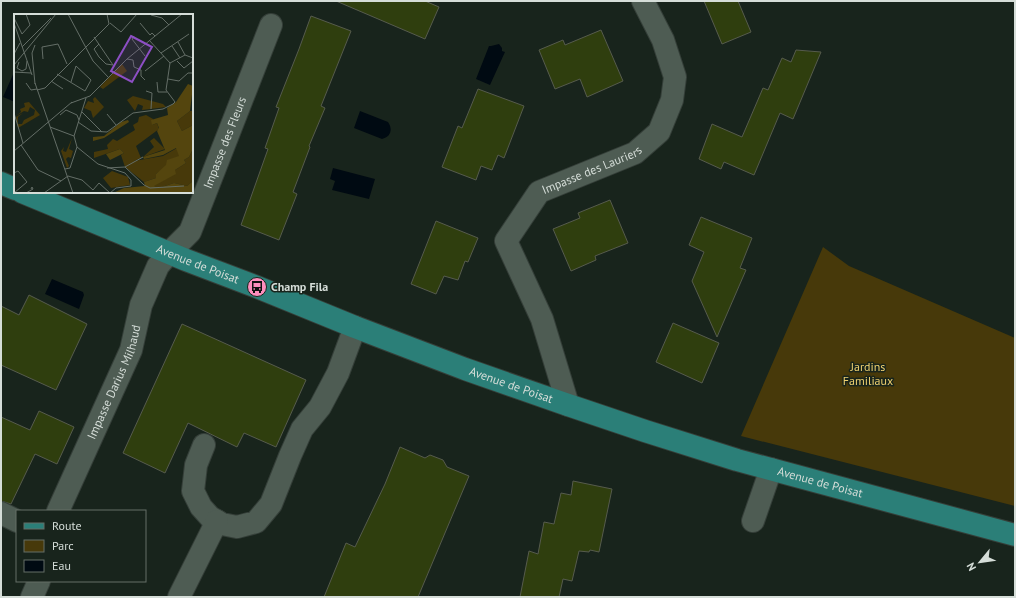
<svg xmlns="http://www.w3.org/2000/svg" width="1016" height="598" viewBox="0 0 1016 598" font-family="'PT Sans',sans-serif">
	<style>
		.green { fill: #47390a }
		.water { fill: #000a12 }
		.building { fill: #2f3e0e; stroke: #565b4d }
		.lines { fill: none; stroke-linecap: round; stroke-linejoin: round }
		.minor-casing { stroke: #353f39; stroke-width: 24 }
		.major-casing { stroke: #353f39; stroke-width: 24 }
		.minor { stroke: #4e5c53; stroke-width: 22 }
		.major { stroke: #2b7f78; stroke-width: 22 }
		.labels { text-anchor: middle; stroke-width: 3; stroke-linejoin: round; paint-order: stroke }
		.street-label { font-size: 12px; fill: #d5ddd8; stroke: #18241c }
		.poi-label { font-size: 12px; font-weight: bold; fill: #d5ddd8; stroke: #18241c; text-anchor: start }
		.park-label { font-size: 12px; fill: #eed06f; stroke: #18241c }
		.inset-road { fill: none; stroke: #646e67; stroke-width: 1 }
		.view { fill: #8d4fc4; fill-opacity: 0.15; stroke: #8d4fc4; stroke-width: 2 }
		.inset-edge { fill: none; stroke: #d5ddd8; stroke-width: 2 }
	</style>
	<rect width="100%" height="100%" fill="#18241c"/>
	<!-- green -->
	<path class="green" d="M823 247 849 266 1015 338V506L741 436Z"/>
	<!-- water -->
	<path class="water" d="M499 44 502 48V51L505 52 490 85 476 79 489 46H491Z
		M15 70V102L3 97Z
		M360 111 388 122C393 129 391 137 382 139L354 128Z
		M333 168 375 179 369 199 332 190 335 181 330 179Z
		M52 279 83 292 84 295 79 309 45 294Z"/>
	<!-- building -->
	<path class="building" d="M336 1H425L439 7 425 39Z
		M704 1H738L751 32 722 44Z
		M311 16 351 31 321 106 325 108 309 146 310 147 293 192 297 194 279 240 241 225 268 149 265 148 279 108 276 107 299 49Z
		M601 30 623 81 587 97 580 79 555 89 539 50 563 40 565 45Z
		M796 50 821 52 793 119 780 113 754 175 724 162 721 169 699 159 712 124 742 137 763 88 768 90 782 58 791 62Z
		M478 89 524 106 504 158 498 155 492 170 481 166 476 180 442 167 458 126 462 128Z
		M610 200 628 243 595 256 596 260 571 271 553 229 580 218 578 213Z
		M701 217 752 238 740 268 746 270 717 337 692 281 704 252 689 245Z
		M436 221 478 238 468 262 465 261 458 280 444 276 436 294 411 284Z
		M29 295 87 324 56 390 1 365V306L19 315Z
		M673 323 719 343 702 383 656 362Z
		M182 324 306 380 276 447 244 433 237 447 188 423 165 473 123 453Z
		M39 411 74 427 57 464 35 454 11 504 1 501V417L30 430Z
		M400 447 425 458 430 455 443 460 447 467 469 476 418 597H324L346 543 355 547 385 484Z
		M573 481 612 489 599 552 590 550 589 552 579 551 572 581 563 579 559 597H520L529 551 538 554 544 522 554 524 561 493 571 495Z"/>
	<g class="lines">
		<!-- minor casing -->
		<g class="minor-casing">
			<g id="minor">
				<path id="s1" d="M568 405 542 319 506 241 539 192 635 153 659 132 672 100 675 77 663 40 643 1"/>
				<path d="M204 445 196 465 193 491 201 507 210 517 222 524 237 527 256 522 271 504 290 456 302 429 320 407 338 373 355 327"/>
				<path id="s2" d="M58 511 131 350 141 305 158 266 169 253 190 232 271 25"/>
				<path d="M1 513 17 521"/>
				<path d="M753 521 771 469"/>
				<path d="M32 597 39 581"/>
				<path d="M179 597 217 521"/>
			</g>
		</g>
		<!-- major casing -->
		<g class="major-casing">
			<g id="major">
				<path d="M1 183 15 189"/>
				<path id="s3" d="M22 192 186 260 257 287 355 327 465 369 568 405 645 431 737 460 1015 535"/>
			</g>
		</g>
		<!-- minor -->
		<use href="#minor" class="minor"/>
		<!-- major -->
		<use href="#major" class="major"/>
	</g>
	<!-- icons -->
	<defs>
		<g id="bus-disc" transform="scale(1)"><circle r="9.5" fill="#fe8ebd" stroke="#18241c"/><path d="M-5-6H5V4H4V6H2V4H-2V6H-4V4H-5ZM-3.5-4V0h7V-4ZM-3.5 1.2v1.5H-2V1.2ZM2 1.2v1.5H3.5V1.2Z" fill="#111"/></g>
	</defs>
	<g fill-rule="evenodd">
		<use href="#bus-disc" x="257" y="287"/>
	</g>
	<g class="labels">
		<!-- street labels -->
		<g class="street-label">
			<text dy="4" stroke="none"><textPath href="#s2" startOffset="408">Impasse des Fleurs</textPath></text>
			<text dy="4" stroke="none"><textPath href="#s1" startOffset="292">Impasse des Lauriers</textPath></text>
			<text dy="4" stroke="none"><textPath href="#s3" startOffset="190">Avenue de Poisat</textPath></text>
			<text dy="4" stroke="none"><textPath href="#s2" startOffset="141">Impasse Darius Milhaud</textPath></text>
			<text dy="4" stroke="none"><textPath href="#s3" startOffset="526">Avenue de Poisat</textPath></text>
			<text dy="4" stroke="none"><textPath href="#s3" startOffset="850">Avenue de Poisat</textPath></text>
		</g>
		<!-- poi labels -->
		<g class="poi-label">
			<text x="271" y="291">Champ Fila</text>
		</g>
		<!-- park labels -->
		<g class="park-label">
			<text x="868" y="371">Jardins<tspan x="868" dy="14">Familiaux</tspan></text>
		</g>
	</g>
	<!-- overview -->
	<g transform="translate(14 14)">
		<rect width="179" height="179" fill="#18241c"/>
		<path d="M108 50 113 57 89 75 86 73ZM119 82 149 90 152 93 128 96 129 92 124 90 121 97 113 86ZM81 83 90 93 79 104 77 97 70 94 74 87 80 89 79 85ZM15 88 26 101 4 114 2 103 9 99 4 103V110H8L10 106 20 101 21 96 16 93 14 98 10 97 2 102 7 98 6 95 11 93 10 89ZM176 97H179V111L168 117 163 107ZM132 101 139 105 138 111 143 109 145 115 122 132 127 144 120 147 149 142 163 134 166 142 142 160V164L130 168 111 153 107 141 110 139 106 135 80 144V138L94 135 93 131 99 125 103 127 121 116 119 111 124 108 125 103ZM58 124 55 135 59 137 57 144 54 143 52 145 55 152 53 154 47 137 50 133 49 137 52 138ZM140 124 151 135 129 143 140 133 136 127ZM179 135V167L173 172 160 169 145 174 139 172 161 160V156L172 149 170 146 175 143ZM98 157 114 163 116 171 97 174 89 164Z" fill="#47390a"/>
		<path d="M174 70 179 72 176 97 163 107 168 117 179 111V135L175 143 170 146 172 149 161 156 162 160 140 172 145 174 160 169 173 172 179 167V179H99L110 174 131 172 130 168 142 164V160L152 151 153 146 165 142 162 134 149 141 130 145 129 143 151 136 143 117 145 114 143 109 138 111 137 106 154 101 153 94 162 88ZM114 106 115 108 90 124 79 127V123L90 122 107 108ZM106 135 110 139 96 146 92 140Z" fill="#54450e"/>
		<path class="inset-road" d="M54 0 79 47 94 63M137 1 148 4 155 11M0 4 8 20 16 11 12 0M0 9 18 61M96 9 107 18 123 0M126 9 136 21 138 19 141 22M120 22 118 25 131 42M80 23 99 51M135 26 156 49M164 28 171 41M85 30 80 35 85 43 92 50 99 51M21 31 18 39 21 70M158 32 166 44M8 33 37 4M147 39 175 20M0 40 6 29M29 45 28 33 44 30 53 50M113 45 119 46 120 53 127 56V62L131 66M163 47 170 54 179 47M5 48 3 54 8 57 12 55 13 47M156 49 171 41 179 44M0 51 42 0M131 57 150 42M0 58 17 59M43 60 71 77 77 66 62 52 57 68M154 65 165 67 174 59H179M37 67 49 75M143 68 144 78H153M12 69 17 76 23 75M21 69 59 179M23 76 31 74 95 10 93 0M132 77 138 79 137 95M57 89 76 82 113 45 168 0M68 98 88 118M0 99 9 129M93 100 102 111M46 101 52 96 63 101 65 106M64 108 77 117 93 118 119 99 149 95 159 90 161 88 152 76 156 49M36 113 60 122M7 131 24 156 47 167M63 133 84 150 111 159 117 166V172L102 174 96 179M0 137 58 88M111 153 129 143M93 154 111 153 130 171 136 174 170 172M51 155 56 154 63 133 60 122 72 84M0 159 4 157 13 168 0 179M12 179 19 175 18 173 17 175M30 179 54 162 68 166 79 176 85 169 96 179"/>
		<path class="view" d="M117 22 138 33 118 68 97 57Z"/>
		<rect width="179" height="179" class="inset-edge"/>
	</g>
	<!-- border -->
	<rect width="1016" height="598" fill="none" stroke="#d5ddd8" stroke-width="4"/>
	<!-- legend -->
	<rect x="16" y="510" width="130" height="72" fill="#18241c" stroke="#646e67"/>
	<rect x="24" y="523" width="20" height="6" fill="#2b7f78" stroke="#646e67"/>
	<text x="52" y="530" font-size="12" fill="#d5ddd8">Route</text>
	<rect x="24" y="540" width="20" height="12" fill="#47390a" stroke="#646e67"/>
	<text x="52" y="550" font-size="12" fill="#d5ddd8">Parc</text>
	<rect x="24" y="560" width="20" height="12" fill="#000a12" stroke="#646e67"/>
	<text x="52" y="570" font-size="12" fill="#d5ddd8">Eau</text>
	<!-- north arrow -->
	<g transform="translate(980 562) rotate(241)" stroke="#18241c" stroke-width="3" paint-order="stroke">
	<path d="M0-3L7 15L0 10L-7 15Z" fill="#d5ddd8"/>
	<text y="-6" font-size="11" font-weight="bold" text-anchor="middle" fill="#d5ddd8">N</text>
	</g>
</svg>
